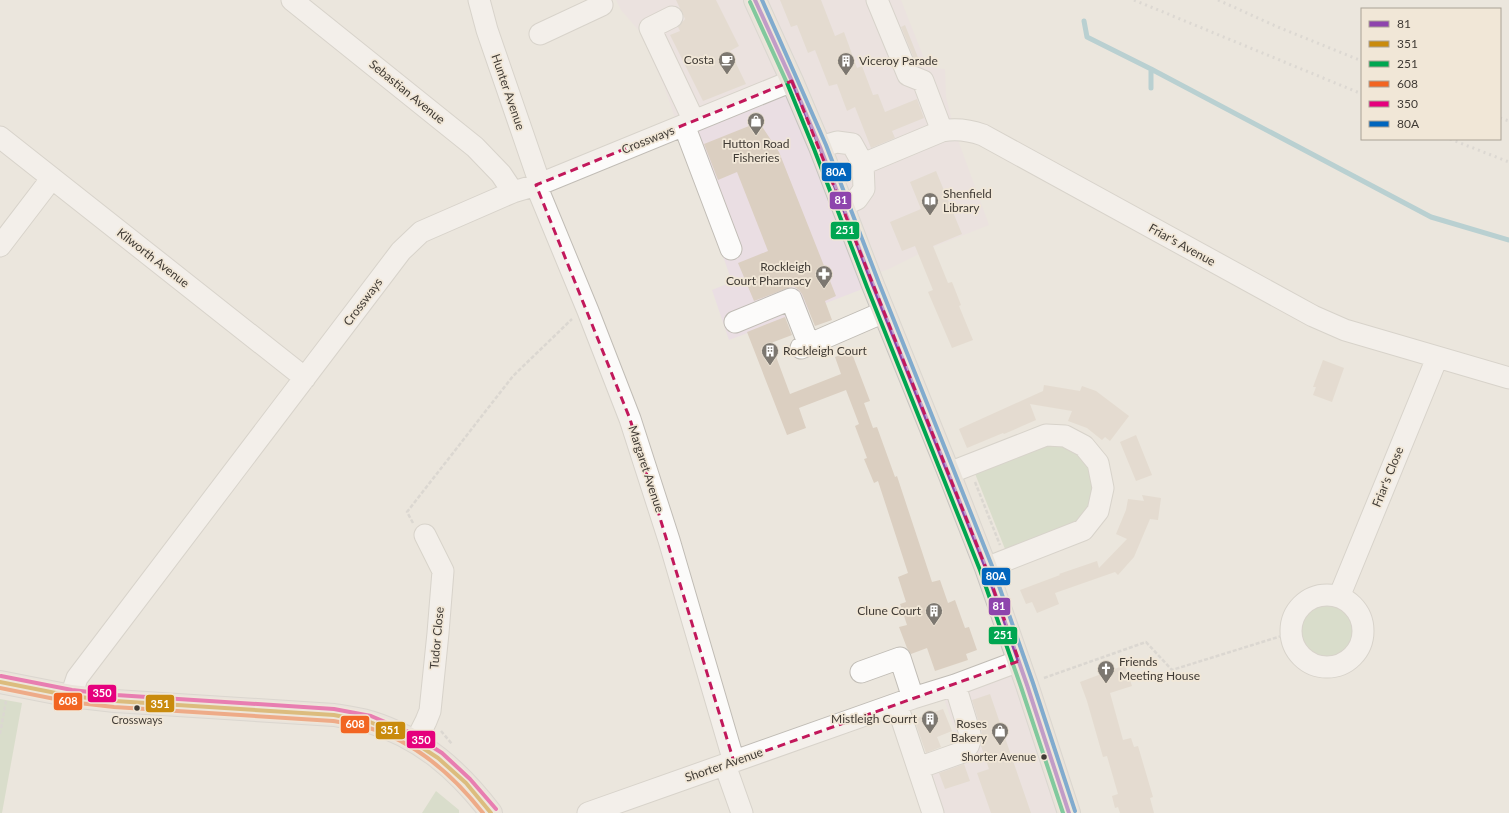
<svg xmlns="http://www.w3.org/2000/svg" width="1509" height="813" viewBox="0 0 1509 813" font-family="Lato,sans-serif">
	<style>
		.commercial { fill: #eadee3 }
		.green { fill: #c4d3b5 }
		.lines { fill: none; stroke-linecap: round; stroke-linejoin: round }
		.stream { stroke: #7cb6c3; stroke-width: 5 }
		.building { fill: #dbcfc1 }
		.minor-casing { stroke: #c0bcb5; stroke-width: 23 }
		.major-casing { stroke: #c7c4bf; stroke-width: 24 }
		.path { stroke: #c8c6c3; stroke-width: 2.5; stroke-dasharray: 4 2; stroke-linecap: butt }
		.minor { stroke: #fcfbfa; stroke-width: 21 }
		.major { stroke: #e6e0d9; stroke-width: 22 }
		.rail { stroke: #cac8c6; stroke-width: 3; stroke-dasharray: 2 4; stroke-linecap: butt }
		.bus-1-casing { stroke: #f1e7d7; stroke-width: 7 }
		.bus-2-casing { stroke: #f1e7d7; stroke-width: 7 }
		.bus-3-casing { stroke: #f1e7d7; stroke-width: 7 }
		.bus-4-casing { stroke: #f1e7d7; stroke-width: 7 }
		.bus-5-casing { stroke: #f1e7d7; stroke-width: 7 }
		.bus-6-casing { stroke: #f1e7d7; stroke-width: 7 }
		.bus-1 { stroke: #8e44ad; stroke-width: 4 }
		.bus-2 { stroke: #c98b0d; stroke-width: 4 }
		.bus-3 { stroke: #00a651; stroke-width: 4 }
		.bus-4 { stroke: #f26522; stroke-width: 4 }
		.bus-5 { stroke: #e5007d; stroke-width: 4 }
		.bus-6 { stroke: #0065bd; stroke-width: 4 }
		.marked { fill: none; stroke: #c2185b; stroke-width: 3; stroke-dasharray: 8 5; stroke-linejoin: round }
		.bus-dot { fill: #403b35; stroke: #f1e7d7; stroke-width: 1.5 }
		.labels { text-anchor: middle; stroke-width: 3.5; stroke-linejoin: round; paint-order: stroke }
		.bus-label { font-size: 11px; fill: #403b35; stroke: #f1e7d7 }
		.poi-label { font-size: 12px; fill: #403b35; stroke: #f1e7d7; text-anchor: end }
		.street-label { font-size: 12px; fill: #403b35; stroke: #f1e7d7 }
		.line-badge { stroke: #f1e7d7; stroke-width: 1.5 }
		.badge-label { font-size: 11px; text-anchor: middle; font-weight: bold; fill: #fff }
	</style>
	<rect width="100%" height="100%" fill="#ebe6dd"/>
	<!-- commercial -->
	<path class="commercial" d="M616 0H901L927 66 935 68 945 69 946 97 954 129 989 225 933 247 889 269 869 276 873 285 729 340 712 290 732 282 664 86 640 32 621 10Z
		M1019 661 1069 813H943L925 760 960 747 941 689Z"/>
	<!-- green -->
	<path class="green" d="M1048 442 1078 448 1099 477 1082 525 1007 554 974 471Z
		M1297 631a30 30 0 1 1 60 0a30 30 0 1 1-60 0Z
		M0 699 22 703 2 813H0Z
		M436 791 459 810V813H422Z"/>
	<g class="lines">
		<!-- stream -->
		<path class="stream" d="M1084 21 1087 37 1151 69V88
			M1151 69 1431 217 1509 240"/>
	</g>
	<!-- building -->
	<path class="building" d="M676 0H716L739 46 730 51 746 84 703 101 670 35 680 31 678 27 685 19Z
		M780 0H821L835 36 844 32 857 68 862 66 873 95 878 94 885 112 917 99 924 118 892 131 895 138 871 148 855 107 847 111 837 84 829 86 815 50 808 53 797 25 791 27Z
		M905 25 921 65 919 66H917L901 27Z
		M759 122 779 152 836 296 825 301 832 320 815 326 802 294 799 290 793 286 754 301 738 263 768 251 737 172 718 180 704 144Z
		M936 171 962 234 933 246 948 283 952 282 961 305 959 306 973 340 952 348 928 292 933 290 915 246 902 251 890 222 921 209 910 182Z
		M785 317 792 335 771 343 790 394 841 374 835 357 851 351 870 401 864 403 873 428 877 427 895 477 897 476 932 582 940 580 948 603 955 600 965 628 969 627 977 650 966 654 968 660 935 671 927 648 911 654 907 648 899 627 907 625 900 604 906 602 898 577 908 573 878 481 874 483 864 459 867 458 855 426 859 424 846 390 799 408 806 428 787 435 747 332Z
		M1323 360 1344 368 1332 402 1313 395 1316 387H1313Z
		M1044 385 1080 391 1082 386 1096 391 1129 416 1110 441 1105 437 1102 440 1087 428 1068 421 1072 411 1030 404 1036 420 1004 434 1003 433 967 448 959 429 1043 391Z
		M1136 435 1152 475 1136 481 1120 442Z
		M1142 495 1161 498 1158 520 1150 519 1134 557 1118 575 1115 572 1055 593 1059 604 1037 613 1032 602 1026 604 1020 590 1060 575 1059 574 1097 561 1099 568 1127 539 1116 534 1126 510 1128 499 1144 501Z
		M1125 665 1132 686 1110 693 1123 740 1131 738 1134 747 1138 746 1153 797 1150 798 1154 813H1120L1118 807 1115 808 1112 796 1118 794 1107 756 1103 757 1087 701 1080 682Z
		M990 694 1031 813H991L977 773 989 769 981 746 982 733 972 700Z
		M943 709 952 731 937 737 941 747 926 753 914 719Z
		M964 764 970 781 945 789 939 773Z"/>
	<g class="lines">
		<!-- minor casing -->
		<g class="minor-casing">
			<path id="minor" d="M292 0 475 147 501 174 513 192
				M479 0 487 30 540 184
				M877 0 908 75 923 81 942 131
				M672 17 650 28 694 121
				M540 34 602 5 599 0
				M684 125 731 249
				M0 137 305 378
				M820 147 837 142 852 144 863 164 864 189 857 199 844 205
				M863 164 942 131C957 128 969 130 983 135L1313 316 1345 330 1509 378
				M536 185 588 311 630 419 669 540 734 762
				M0 246 52 178
				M735 322 791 299 809 345
				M801 348 884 312
				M949 473 1046 435 1065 436 1084 446 1098 463 1103 488 1098 511 1083 530 986 568
				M1291 631a36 36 0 1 1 72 0a36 36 0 1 1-72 0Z
				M1339 597 1437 358
				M861 672 900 658 913 698
				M71 696 77 678 401 251 421 232 513 192 540 184 792 81
				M897 705 933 813
				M416 741 426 721 430 711 438 633 443 571 425 535
				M725 765 742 813
				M918 768 963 752C969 747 971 742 970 734L955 685
				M588 813 913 698 955 685 1019 661"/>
		</g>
		<!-- major casing -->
		<g class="major-casing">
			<path id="major" d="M755 0 792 81 820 147 873 285 949 473 986 568 1027 685 1069 813
				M0 682 71 696 115 701 334 715C346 717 359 719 370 722 422 738 459 771 491 813"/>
		</g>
		<!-- path -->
		<path class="path" d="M975 482 1000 545
			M413 523 407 512 513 376 572 319
			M1044 678 1146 642 1172 670 1291 633
			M441 731 452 744
			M0 734 6 701"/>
		<!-- minor -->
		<use href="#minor" class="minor"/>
		<!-- major -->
		<use href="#major" class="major"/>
		<!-- rail -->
		<path class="rail" d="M1134 0 1362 94
			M1218 0 1280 28 1362 61
			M1500 118 1509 121
			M1450 139 1509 162"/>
		<!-- bus-1 casing -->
		<g class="bus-1-casing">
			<path id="bus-1" d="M755 0 792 81 820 147 873 285 986 568 1027 685 1069 813"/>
		</g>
		<!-- bus-2 casing -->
		<g class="bus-2-casing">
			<path id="bus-2" d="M0 682 71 696 115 701 334 715 370 722 406 737 438 758 466 783 491 813"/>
		</g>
		<!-- bus-3 casing -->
		<g class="bus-3-casing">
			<path id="bus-3" d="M750 2 787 83 814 149 867 287 980 570 1021 687 1063 813"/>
		</g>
		<!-- bus-4 casing -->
		<g class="bus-4-casing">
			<path id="bus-4" d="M0 688 70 702 114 707 333 721C344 723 356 724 366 727 415 741 453 775 483 813"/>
		</g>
		<!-- bus-5 casing -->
		<g class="bus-5-casing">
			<path id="bus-5" d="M1 676 72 690 116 695 334 709 371 716 409 732 442 753 470 779 496 809"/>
		</g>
		<!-- bus-6 casing -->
		<g class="bus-6-casing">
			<path id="bus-6" d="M762 0 797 79 826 145 879 283 992 566 1033 683 1075 811"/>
		</g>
		<!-- bus-1 -->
		<use href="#bus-1" class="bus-1"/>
		<!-- bus-2 -->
		<use href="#bus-2" class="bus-2"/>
		<!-- bus-3 -->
		<use href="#bus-3" class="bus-3"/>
		<!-- bus-4 -->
		<use href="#bus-4" class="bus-4"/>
		<!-- bus-5 -->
		<use href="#bus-5" class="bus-5"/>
		<!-- bus-6 -->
		<use href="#bus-6" class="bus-6"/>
	</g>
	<!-- marked area -->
	<path d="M0 0H1509V813H0ZM792 81 986 568 1019 661 734 762 630 419 536 185Z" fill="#ebe6dd" fill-opacity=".55" fill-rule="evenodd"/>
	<path class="marked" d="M792 81 986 568 1019 661 734 762 630 419 536 185Z"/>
	<!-- icons -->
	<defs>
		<g id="cafe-pin" transform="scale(0.9)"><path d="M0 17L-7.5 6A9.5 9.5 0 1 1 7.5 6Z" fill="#7c7770" stroke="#f1e7d7"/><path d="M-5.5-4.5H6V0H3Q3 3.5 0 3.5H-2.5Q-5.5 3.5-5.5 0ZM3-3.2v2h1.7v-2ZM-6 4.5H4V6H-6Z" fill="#fff"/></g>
		<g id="building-pin" transform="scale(0.9)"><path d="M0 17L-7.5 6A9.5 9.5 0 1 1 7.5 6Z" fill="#7c7770" stroke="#f1e7d7"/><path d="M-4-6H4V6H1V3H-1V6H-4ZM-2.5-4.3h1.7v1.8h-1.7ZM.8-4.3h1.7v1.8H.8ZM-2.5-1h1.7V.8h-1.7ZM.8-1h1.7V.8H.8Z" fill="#fff"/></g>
		<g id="shop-pin" transform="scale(0.9)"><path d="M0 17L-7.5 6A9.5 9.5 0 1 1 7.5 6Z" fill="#7c7770" stroke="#f1e7d7"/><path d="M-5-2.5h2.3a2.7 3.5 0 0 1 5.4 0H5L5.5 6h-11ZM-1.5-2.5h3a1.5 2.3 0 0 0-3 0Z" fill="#fff"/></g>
		<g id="library-pin" transform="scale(0.9)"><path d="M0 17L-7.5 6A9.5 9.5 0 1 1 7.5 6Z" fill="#7c7770" stroke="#f1e7d7"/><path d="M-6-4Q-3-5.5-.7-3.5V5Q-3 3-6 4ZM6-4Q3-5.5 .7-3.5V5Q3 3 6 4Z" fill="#fff"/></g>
		<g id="pharmacy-pin" transform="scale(0.9)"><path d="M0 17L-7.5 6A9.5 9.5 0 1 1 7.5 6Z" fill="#7c7770" stroke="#f1e7d7"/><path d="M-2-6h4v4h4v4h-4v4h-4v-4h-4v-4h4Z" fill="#fff"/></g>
		<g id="church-pin" transform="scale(0.9)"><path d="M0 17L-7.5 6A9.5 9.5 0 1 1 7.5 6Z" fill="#7c7770" stroke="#f1e7d7"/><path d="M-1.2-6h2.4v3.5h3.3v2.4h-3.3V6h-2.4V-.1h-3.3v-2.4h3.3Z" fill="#fff"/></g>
	</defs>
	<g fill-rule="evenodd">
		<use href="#cafe-pin" x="727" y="60"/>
		<use href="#building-pin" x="846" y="61"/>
		<use href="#shop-pin" x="756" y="121"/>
		<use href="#library-pin" x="930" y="201"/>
		<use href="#pharmacy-pin" x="824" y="274"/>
		<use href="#building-pin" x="770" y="351"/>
		<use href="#building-pin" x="934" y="611"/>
		<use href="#church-pin" x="1106" y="669"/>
		<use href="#building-pin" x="930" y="719"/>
		<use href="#shop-pin" x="1000" y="731"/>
	</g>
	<!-- markers -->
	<g class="bus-dot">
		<circle cx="137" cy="708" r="3.5"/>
		<circle cx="1044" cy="757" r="3.5"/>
	</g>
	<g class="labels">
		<!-- bus labels -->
		<g class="bus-label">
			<text x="137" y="724">Crossways</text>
			<text x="1036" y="761" text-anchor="end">Shorter Avenue</text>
		</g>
		<!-- poi labels -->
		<g class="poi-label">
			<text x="714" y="64">Costa</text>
			<text x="859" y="65" text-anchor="start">Viceroy Parade</text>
			<text x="756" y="148" text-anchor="middle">Hutton Road<tspan x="756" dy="14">Fisheries</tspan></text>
			<text x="943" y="198" text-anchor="start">Shenfield<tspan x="943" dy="14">Library</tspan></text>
			<text x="811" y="271">Rockleigh<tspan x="811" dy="14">Court Pharmacy</tspan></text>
			<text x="783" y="355" text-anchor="start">Rockleigh Court</text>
			<text x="921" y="615">Clune Court</text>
			<text x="1119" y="666" text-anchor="start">Friends<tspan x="1119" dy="14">Meeting House</tspan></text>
			<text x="917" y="723">Mistleigh Courrt</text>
			<text x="987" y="728">Roses<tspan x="987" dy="14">Bakery</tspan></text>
		</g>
		<!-- street labels -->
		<g class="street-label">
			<text transform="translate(407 92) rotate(39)" y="4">Sebastian Avenue</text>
			<text transform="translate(508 92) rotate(71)" y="4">Hunter Avenue</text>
			<text transform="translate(648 140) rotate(-22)" y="4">Crossways</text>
			<text transform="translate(1182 245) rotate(29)" y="4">Friar's Avenue</text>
			<text transform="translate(153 258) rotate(38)" y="4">Kilworth Avenue</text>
			<text transform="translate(363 302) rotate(-53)" y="4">Crossways</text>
			<text transform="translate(646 469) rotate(72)" y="4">Margaret Avenue</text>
			<text transform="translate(1388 477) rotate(-68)" y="4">Friar's Close</text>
			<text transform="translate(437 638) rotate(-85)" y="4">Tudor Close</text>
			<text transform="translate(724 765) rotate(-19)" y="4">Shorter Avenue</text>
		</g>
	</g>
	<g class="line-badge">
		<rect x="821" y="162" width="31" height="20" rx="4" fill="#0065bd"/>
		<rect x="829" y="191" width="23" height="19" rx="4" fill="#8e44ad"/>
		<rect x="830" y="221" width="30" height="19" rx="4" fill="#00a651"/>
		<rect x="981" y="567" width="30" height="19" rx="4" fill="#0065bd"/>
		<rect x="988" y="597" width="23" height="19" rx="4" fill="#8e44ad"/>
		<rect x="988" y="626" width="30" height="19" rx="4" fill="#00a651"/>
		<rect x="87" y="684" width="30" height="19" rx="4" fill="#e5007d"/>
		<rect x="53" y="692" width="30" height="19" rx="4" fill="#f26522"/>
		<rect x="145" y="694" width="30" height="19" rx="4" fill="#c98b0d"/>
		<rect x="340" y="715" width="30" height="19" rx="4" fill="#f26522"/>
		<rect x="375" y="721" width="31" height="19" rx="4" fill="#c98b0d"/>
		<rect x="406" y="730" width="30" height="19" rx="4" fill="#e5007d"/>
	</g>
	<g class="badge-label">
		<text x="836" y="176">80A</text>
		<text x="841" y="204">81</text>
		<text x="845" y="234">251</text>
		<text x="996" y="580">80A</text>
		<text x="999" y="610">81</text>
		<text x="1003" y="639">251</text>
		<text x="102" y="697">350</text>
		<text x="68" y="705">608</text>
		<text x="160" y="708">351</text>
		<text x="355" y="728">608</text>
		<text x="390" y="734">351</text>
		<text x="421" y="744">350</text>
	</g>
	<!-- legend -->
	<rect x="1361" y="8" width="140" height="132" fill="#f1e7d7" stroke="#aaa296"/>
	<rect x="1369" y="21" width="20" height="6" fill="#8e44ad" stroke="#aaa296"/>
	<text x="1397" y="28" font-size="12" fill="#403b35">81</text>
	<rect x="1369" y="41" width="20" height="6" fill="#c98b0d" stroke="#aaa296"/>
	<text x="1397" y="48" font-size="12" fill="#403b35">351</text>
	<rect x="1369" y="61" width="20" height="6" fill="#00a651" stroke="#aaa296"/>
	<text x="1397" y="68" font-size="12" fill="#403b35">251</text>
	<rect x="1369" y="81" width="20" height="6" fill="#f26522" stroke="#aaa296"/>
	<text x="1397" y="88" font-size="12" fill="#403b35">608</text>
	<rect x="1369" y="101" width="20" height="6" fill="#e5007d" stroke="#aaa296"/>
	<text x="1397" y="108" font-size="12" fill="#403b35">350</text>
	<rect x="1369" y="121" width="20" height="6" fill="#0065bd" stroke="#aaa296"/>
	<text x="1397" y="128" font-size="12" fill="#403b35">80A</text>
</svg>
